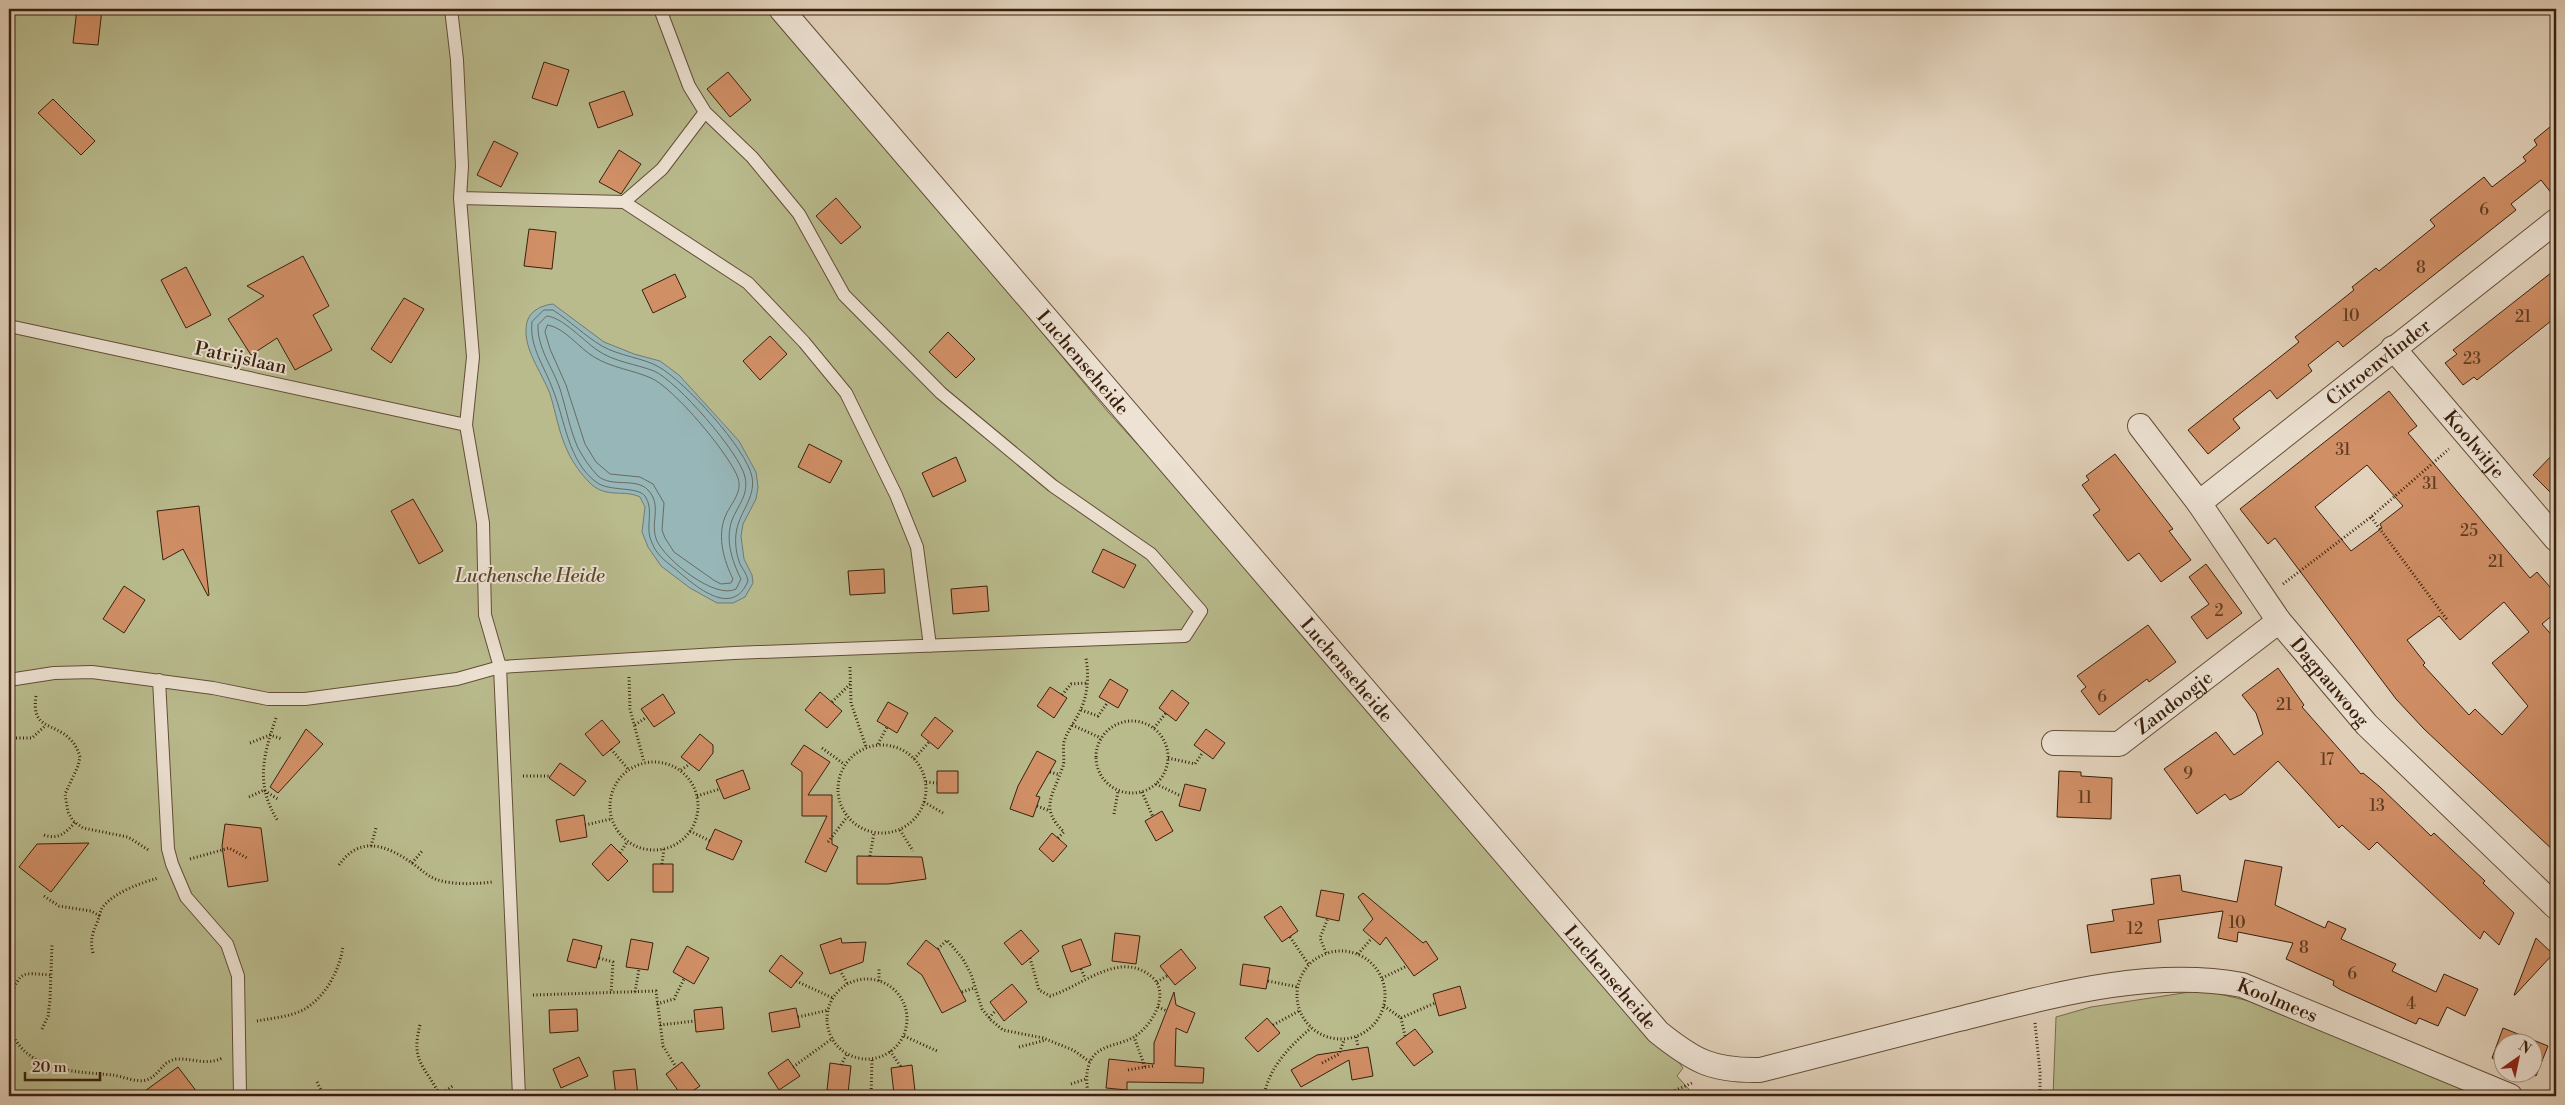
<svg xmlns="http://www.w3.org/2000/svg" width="2565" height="1105" viewBox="0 0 2565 1105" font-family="'Libre Bodoni',serif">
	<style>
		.green { fill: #b9bb8d; stroke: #796e4c }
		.water { fill: #97b6b8; stroke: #717a73 }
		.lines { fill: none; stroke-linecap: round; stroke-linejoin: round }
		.shore { stroke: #686b62; stroke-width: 1 }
		.building { fill: #d18f66; stroke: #39200c; fill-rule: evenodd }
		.service-casing { stroke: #644d38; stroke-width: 14 }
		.minor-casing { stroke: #644d38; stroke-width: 26 }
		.path { stroke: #39200c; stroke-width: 3; stroke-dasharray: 1 2.5; stroke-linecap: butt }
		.service { stroke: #ede2d3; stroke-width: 12 }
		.minor { stroke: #ede2d3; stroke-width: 24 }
		.labels { text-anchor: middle; stroke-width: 4; stroke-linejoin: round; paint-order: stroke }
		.number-label { font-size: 16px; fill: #5f3c22 }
		.street-label { font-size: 19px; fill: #39200c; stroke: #ede2d3 }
		.park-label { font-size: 19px; font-style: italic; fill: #59472c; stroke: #ede2d3 }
	</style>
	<rect width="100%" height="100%" fill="#e3d3bc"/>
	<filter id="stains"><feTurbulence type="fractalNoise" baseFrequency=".004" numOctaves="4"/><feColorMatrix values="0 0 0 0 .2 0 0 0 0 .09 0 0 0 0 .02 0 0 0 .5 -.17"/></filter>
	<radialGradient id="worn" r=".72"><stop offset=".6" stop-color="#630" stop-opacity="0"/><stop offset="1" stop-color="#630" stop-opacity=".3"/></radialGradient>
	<!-- green -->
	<path class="green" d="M9 9H766L1011 295 1108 412 1273 593 1677 1060 1683 1068 1677 1076 1695 1096H9Z
		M2203 990 2253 1002 2481 1096H2053L2056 1017 2091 1007Z"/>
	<!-- water -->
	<path class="water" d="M553 304 604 342 634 354 660 361 679 375 739 441 756 472 758 487 756 499 743 524 741 536 744 559 752 575 753 583 745 597 733 603H717L690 588 661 566 648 547 642 532 645 507 640 497C624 489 606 499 590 483 581 474 573 463 568 452 559 434 556 413 550 394 542 372 521 347 527 322 530 310 543 305 553 304Z"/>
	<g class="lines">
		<!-- shore -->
		<path class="shore" d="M544 310H553C570 321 585 336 602 346 619 356 644 358 659 367 684 381 747 449 752 477 756 499 738 513 736 534 735 542 736 553 739 561 741 568 747 573 748 581 733 617 699 589 680 573 669 563 658 558 652 543 644 527 655 511 645 496 637 486 609 492 596 482 568 461 565 420 553 390 545 367 529 347 532 322Z
			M547 316C562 317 584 341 597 350 614 362 636 364 654 371 677 381 740 453 745 477 749 495 738 505 732 520 725 540 732 561 741 579L736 589C715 600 666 560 657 541 649 523 663 506 648 490 636 477 612 488 598 476 590 468 583 457 578 448 570 430 566 408 560 389 553 368 537 348 538 325Z
			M548 325C565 328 579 348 594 357 612 368 633 370 651 378 674 388 730 455 738 478 743 493 730 504 725 517 717 537 724 561 733 579L731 583 721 584 715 581 674 552 665 538 662 530 664 503 653 484 640 477 610 474 596 462 585 444 566 385 550 349 545 332Z"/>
	</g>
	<!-- building -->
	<path class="building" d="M77 9H102L98 45 73 43Z
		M544 62 569 70 557 106 532 98Z
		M728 72 751 100 730 117 707 89Z
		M624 91 633 115 598 128 589 103Z
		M53 99 95 141 81 155 38 113Z
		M2556 122V199L2541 180 2511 204 2516 210 2343 347 2338 341 2308 365 2312 371 2277 399 2270 390 2233 419 2240 428 2208 454 2188 430 2299 342 2295 337 2354 290 2352 287 2376 268 2379 271 2435 226 2430 220 2484 177 2492 187 2526 161 2523 157 2537 145 2534 140Z
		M494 141 518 153 501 187 477 175Z
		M619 150 641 164 621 194 599 182Z
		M836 198 861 227 841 244 816 216Z
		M529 229 556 232 552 269 524 266Z
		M303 256 329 306 313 315 332 350 295 370 277 338 251 355 228 319 264 296 247 286Z
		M186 267 211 315 186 328 161 280Z
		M2556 269V317L2477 380 2474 377 2463 385 2445 363 2457 354 2453 350Z
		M675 274 686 297 653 313 642 290Z
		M404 298 424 309 391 363 371 349Z
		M948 332 975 359 956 378 929 352Z
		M770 336 787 354 760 380 743 361Z
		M2389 391 2417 426 2408 433 2530 578 2537 572 2556 594V612L2542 624 2556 640V853L2424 729 2396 699 2275 538 2268 544 2240 509ZM2367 465 2403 506 2380 524 2382 528 2351 551 2315 507ZM2504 602 2529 632 2492 663 2528 706 2502 735 2475 709 2469 715 2423 665 2425 663 2407 640 2439 616 2460 640Z
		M809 444 842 461 830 483 798 467Z
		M2556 451V498L2533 475Z
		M2115 454 2173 529 2169 531 2191 560 2161 582 2139 553 2128 561 2093 515 2100 510 2082 485 2089 480 2086 476Z
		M956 457 966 481 933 497 922 473Z
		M413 499 443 551 419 564 391 511Z
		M199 506 209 595 208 596 183 549 163 560 157 511Z
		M1103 549 1136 565 1124 588 1092 572Z
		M2206 564 2242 613 2207 639 2191 617 2209 604 2189 577Z
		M884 569 885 593 850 595 848 571Z
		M124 586 145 600 124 633 103 619Z
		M987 586 989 611 953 614 951 589Z
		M2148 625 2176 662 2149 682 2147 679 2099 715 2081 691 2086 687 2077 676Z
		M2278 668 2304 705 2302 707 2361 774 2363 773 2380 787 2431 836 2434 833 2485 881 2483 883 2514 913 2499 945 2484 931 2480 939 2377 842 2369 850 2342 825 2339 828 2278 761 2242 794 2230 800 2225 794 2197 814 2164 769 2216 732 2234 755 2263 734 2256 713 2242 695Z
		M1110 679 1128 690 1118 708 1099 697Z
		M1050 687 1067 698 1054 718 1037 706Z
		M1172 690 1189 703 1176 721 1159 708Z
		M820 692 842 711 827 728 805 710Z
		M663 694 675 713 654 727 641 709Z
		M888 702 908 713 897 733 877 721Z
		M935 717 953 731 938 749 921 735Z
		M602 720 620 742 603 756 585 734Z
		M306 729 323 744 278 793 270 787Z
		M1206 729 1225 743 1213 759 1194 745Z
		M700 734 713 745V753L699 771 681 757Z
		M804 745 830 762 808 795H832V844L838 847 826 872 805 862 827 816H802V772L791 764Z
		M1037 751 1056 761 1036 796 1040 797 1033 817 1010 809 1018 786Z
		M560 763 586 781 574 796 549 778Z
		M743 770 750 789 724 799 716 780Z
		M937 771H958V793H937Z
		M2059 771 2081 772V776L2112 778 2111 819 2057 817Z
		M1185 784 1206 789 1200 811 1179 806Z
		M1162 811 1173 831 1156 841 1145 821Z
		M584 815 587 837 560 842 556 820Z
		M225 824 261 828 268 881 228 887 222 846Z
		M715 829 742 841 733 860 706 849Z
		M1052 833 1067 846 1053 862 1039 849Z
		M89 843 51 892 19 867 37 844Z
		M611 844 628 861 608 881 592 864Z
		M857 856 922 857 926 879 888 884H857Z
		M2245 860 2282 867 2275 905 2325 928 2328 921 2346 929 2341 939 2396 964 2392 971 2436 992 2444 974 2478 989 2465 1016 2447 1007 2438 1026 2419 1018 2416 1024 2341 990 2333 985 2334 981 2286 959 2293 943 2238 932 2237 942 2218 938 2223 911 2158 920 2161 942 2091 953 2087 925 2114 921 2112 910 2154 904 2151 879 2180 875 2182 891 2237 902Z
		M653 864H673V892H653Z
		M1321 890 1344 894 1339 921 1316 916Z
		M1363 893 1423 943 1426 941 1438 959 1414 976 1386 937 1380 945 1363 930 1373 919 1358 897Z
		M1281 906 1298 931 1282 942 1264 917Z
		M1021 930 1039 951 1022 965 1004 943Z
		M1115 933 1140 936 1136 964 1112 961Z
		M841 938 842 943 866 942 863 962 830 974 820 945Z
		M2536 938 2553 954 2515 995H2514Z
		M573 939 602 946 596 968 567 961Z
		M631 939 653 943 648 970 626 967Z
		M1081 939 1091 965 1071 972 1062 946Z
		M926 940 939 950 966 1001 942 1013 922 975 907 964Z
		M687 946 709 958 694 984 673 972Z
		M1181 949 1196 968 1175 985 1160 966Z
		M781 955 803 973 791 988 769 971Z
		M1243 964 1270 968 1266 989 1240 985Z
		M1012 984 1027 1002 1004 1021 990 1002Z
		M1460 986 1466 1008 1439 1016 1433 994Z
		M1174 992 1176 1005 1195 1013 1187 1033 1176 1028 1175 1066 1204 1068 1203 1083 1127 1082V1090L1106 1088 1109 1059 1154 1064V1043Z
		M722 1007 724 1029 696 1032 694 1010Z
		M796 1008 800 1027 772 1032 769 1013Z
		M577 1009 578 1031 550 1033 549 1010Z
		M1267 1018 1280 1033 1258 1052 1245 1038Z
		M2503 1028 2548 1046 2536 1076 2527 1072H2532V1042H2502V1063L2492 1058Z
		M1415 1029 1433 1052 1414 1066 1396 1043Z
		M1368 1047 1373 1076 1352 1080 1349 1060 1301 1087 1291 1070 1317 1055Z
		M579 1057 588 1076 561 1088 553 1069Z
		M788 1059 800 1076 779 1090 768 1073Z
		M682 1062 700 1086 685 1096H682L666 1074Z
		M830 1063 851 1066 848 1093 827 1090Z
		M912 1065 915 1091 894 1094 891 1068Z
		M178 1067 200 1096H138Z
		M635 1069 638 1096H616L613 1071Z"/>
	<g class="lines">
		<!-- service casing -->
		<g class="service-casing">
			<path id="service" d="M451 9 457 60 462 166 460 198 473 357 466 425 483 523 485 615 500 667 734 653 1185 636 1201 611 1151 554 1053 486 941 393 844 295 799 214 752 157 705 112 689 86 660 9
				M460 198 624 202 662 169 705 112
				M624 202 748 283 804 342 846 393 896 495 917 547 930 646
				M9 326 466 425
				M9 680 54 673 92 672 213 688 268 699H305L457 679 500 667 519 1096
				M159 680 168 849 172 864 186 897 227 944 238 976 240 1096"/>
		</g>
		<!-- minor casing -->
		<g class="minor-casing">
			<g id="minor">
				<path id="s1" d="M781 9 1658 1032C1694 1061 1712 1071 1760 1070 1826 1053 1892 1036 1959 1019 2051 996 2147 968 2242 985L2510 1096"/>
				<path id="s2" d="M2393 348 2556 539"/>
				<path id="s3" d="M2140 426 2199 503 2279 621 2367 725 2556 907"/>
				<path id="s4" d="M2199 503 2556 221"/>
				<path id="s5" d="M2054 743 2119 744 2279 621"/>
			</g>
		</g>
		<!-- path -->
		<path class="path" d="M2371 517 2448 621
			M2283 584 2371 517 2449 449
			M850 667 851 703 866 747
			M629 677 630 709 644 762
			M1062 695 1071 684 1087 683
			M36 696C31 730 53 722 70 739 75 744 78 750 80 757L78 766 65 794 68 812 73 821 83 828 128 837 150 851
			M832 702 850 684
			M1081 710 1098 716 1108 702
			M276 718C263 756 255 785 278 821
			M1096 757a36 36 0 1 1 72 0a36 36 0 1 1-72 0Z
			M635 725 647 717
			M1072 725 1101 738
			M1154 728 1166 713
			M16 738H32L45 726
			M250 743 270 735 282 739
			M878 744 887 727
			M838 789a44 44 0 1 1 88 0a44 44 0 1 1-88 0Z
			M822 748 844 764
			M611 749 628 769
			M1168 758 1195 764 1203 752
			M914 759 929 742
			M610 806a44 44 0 1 1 88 0a44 44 0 1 1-88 0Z
			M681 770 690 764
			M1050 772 1060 775
			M523 776H551
			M926 782 937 783
			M1156 784 1181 796
			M1142 792 1153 817
			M697 796 720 789
			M249 797 264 790 279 800
			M924 802 943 813
			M1037 806 1050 811
			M1114 814 1118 791
			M585 825 611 819
			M900 830 913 851
			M690 831 710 841
			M44 835C58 840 66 833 75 822
			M1058 838 1064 832C1039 808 1053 796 1062 769 1066 761 1062 751 1064 742 1067 731 1075 722 1080 711 1088 695 1089 676 1086 658
			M828 842 847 817
			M371 846 376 828
			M620 853 627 842
			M870 856 874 833
			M190 859 229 848 247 858
			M412 863 423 850
			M662 864 664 848
			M339 865C360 835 386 845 412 863 421 869 428 877 438 880 455 885 476 884 492 882
			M44 896 59 906 91 911 100 916
			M1290 937 1309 965
			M938 949 947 940 963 959 971 974 982 1009 991 1020 1003 1030 1043 1038 1073 1050 1090 1062
			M1297 995a44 44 0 1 1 88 0a44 44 0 1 1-88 0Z
			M93 953C90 941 92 934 97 923 99 918 100 912 102 908 114 892 141 883 158 878
			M1326 953 1320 938 1328 918
			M1358 954 1372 938
			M599 958 613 962 611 993
			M1030 958 1039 990 1050 996C1081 987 1121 948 1153 978 1171 995 1150 1029 1132 1038 1117 1046 1097 1045 1090 1062 1085 1073 1087 1085 1088 1096
			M1081 969 1085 978
			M840 970 848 985
			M1382 978 1407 966
			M827 1019a40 40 0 1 1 80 0a40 40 0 1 1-80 0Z
			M796 981 833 998
			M879 981V968
			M1268 981 1298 987
			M1157 982 1167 976
			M635 992 639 969
			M962 992 974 988
			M533 995 656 991 663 1046 676 1067
			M9 997C23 970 20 973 51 975
			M657 1004 674 999 684 979
			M1384 1006 1401 1018 1435 1003
			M1158 1007 1167 1011
			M798 1017 829 1010
			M989 1018 996 1010
			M1401 1018 1405 1036
			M257 1021C272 1018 289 1017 303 1010 325 998 340 970 343 946
			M2035 1023 2040 1072V1096
			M420 1025C410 1063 426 1066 440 1096
			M660 1025 695 1021
			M1273 1025 1299 1011
			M9 1027C26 1072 72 1071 112 1075 122 1076 137 1083 146 1080 160 1076 161 1061 177 1059 192 1058 207 1066 222 1058
			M42 1029 48 1016 50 1000 52 944
			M904 1036 937 1051
			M1356 1037 1358 1046
			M1019 1047 1046 1040
			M890 1051 901 1067
			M1322 1063 1339 1054 1344 1040
			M841 1065 847 1054
			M793 1067 833 1038
			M1145 1067 1154 1066
			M1128 1070 1145 1067 1134 1037
			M317 1082 324 1096
			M1071 1084 1086 1079
			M419 1095H440L454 1085
			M871 1096 872 1059
			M1264 1096C1269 1067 1290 1046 1311 1028
			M1662 1096 1692 1083"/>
		<!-- service -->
		<use href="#service" class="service"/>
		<!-- minor -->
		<use href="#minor" class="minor"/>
	</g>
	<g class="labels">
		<!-- number labels -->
		<g class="number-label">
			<text x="2484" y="215">6</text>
			<text x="2421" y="273">8</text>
			<text x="2351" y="321">10</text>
			<text x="2523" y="322">21</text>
			<text x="2472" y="364">23</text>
			<text x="2343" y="455">31</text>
			<text x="2430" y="489">31</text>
			<text x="2469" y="536">25</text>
			<text x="2496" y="567">21</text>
			<text x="2219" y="616">2</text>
			<text x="2102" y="702">6</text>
			<text x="2284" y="710">21</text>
			<text x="2327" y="765">17</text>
			<text x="2188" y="779">9</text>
			<text x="2085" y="803">11</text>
			<text x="2377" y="811">13</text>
			<text x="2237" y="928">10</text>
			<text x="2135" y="934">12</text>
			<text x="2304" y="953">8</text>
			<text x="2352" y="979">6</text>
			<text x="2411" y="1009">4</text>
		</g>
		<!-- street labels -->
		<g class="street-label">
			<text transform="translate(241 357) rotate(12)" y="7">Patrijslaan</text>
			<text dy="7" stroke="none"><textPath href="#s1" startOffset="465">Luchenseheide</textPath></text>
			<text dy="7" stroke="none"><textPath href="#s4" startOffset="228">Citroenvlinder</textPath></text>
			<text dy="7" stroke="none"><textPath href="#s2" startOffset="126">Koolwitje</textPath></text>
			<text dy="7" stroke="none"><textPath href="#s1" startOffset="870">Luchenseheide</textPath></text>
			<text dy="7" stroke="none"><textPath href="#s3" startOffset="319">Dagpauwoog</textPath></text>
			<text dy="7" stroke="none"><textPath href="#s5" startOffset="134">Zandoogje</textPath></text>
			<text dy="7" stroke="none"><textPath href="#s1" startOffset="1275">Luchenseheide</textPath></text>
			<text dy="7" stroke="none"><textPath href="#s1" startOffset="1991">Koolmees</textPath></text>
		</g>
		<!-- park labels -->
		<g class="park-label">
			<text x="530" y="582">Luchensche Heide</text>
		</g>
	</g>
	<!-- margin -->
	<rect width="2565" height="1105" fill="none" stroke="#e3d3bc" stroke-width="30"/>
	<rect x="10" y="10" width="2545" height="1085" fill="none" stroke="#39200c" stroke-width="2.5"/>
	<rect x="15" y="15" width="2535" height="1075" fill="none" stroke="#39200c"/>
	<!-- north arrow -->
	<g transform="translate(2518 1058) rotate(33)"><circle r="24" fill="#ede2d3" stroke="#a59483"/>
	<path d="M0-4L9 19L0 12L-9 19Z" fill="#8f2418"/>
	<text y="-8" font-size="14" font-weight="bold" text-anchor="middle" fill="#39200c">N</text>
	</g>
	<!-- scale -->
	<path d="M25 1072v8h75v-8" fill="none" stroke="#39200c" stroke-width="2.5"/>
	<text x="32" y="1072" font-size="15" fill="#39200c" stroke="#ede2d3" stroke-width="4" paint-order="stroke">20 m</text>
	<rect width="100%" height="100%" filter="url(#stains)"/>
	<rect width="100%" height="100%" fill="url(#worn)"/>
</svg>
